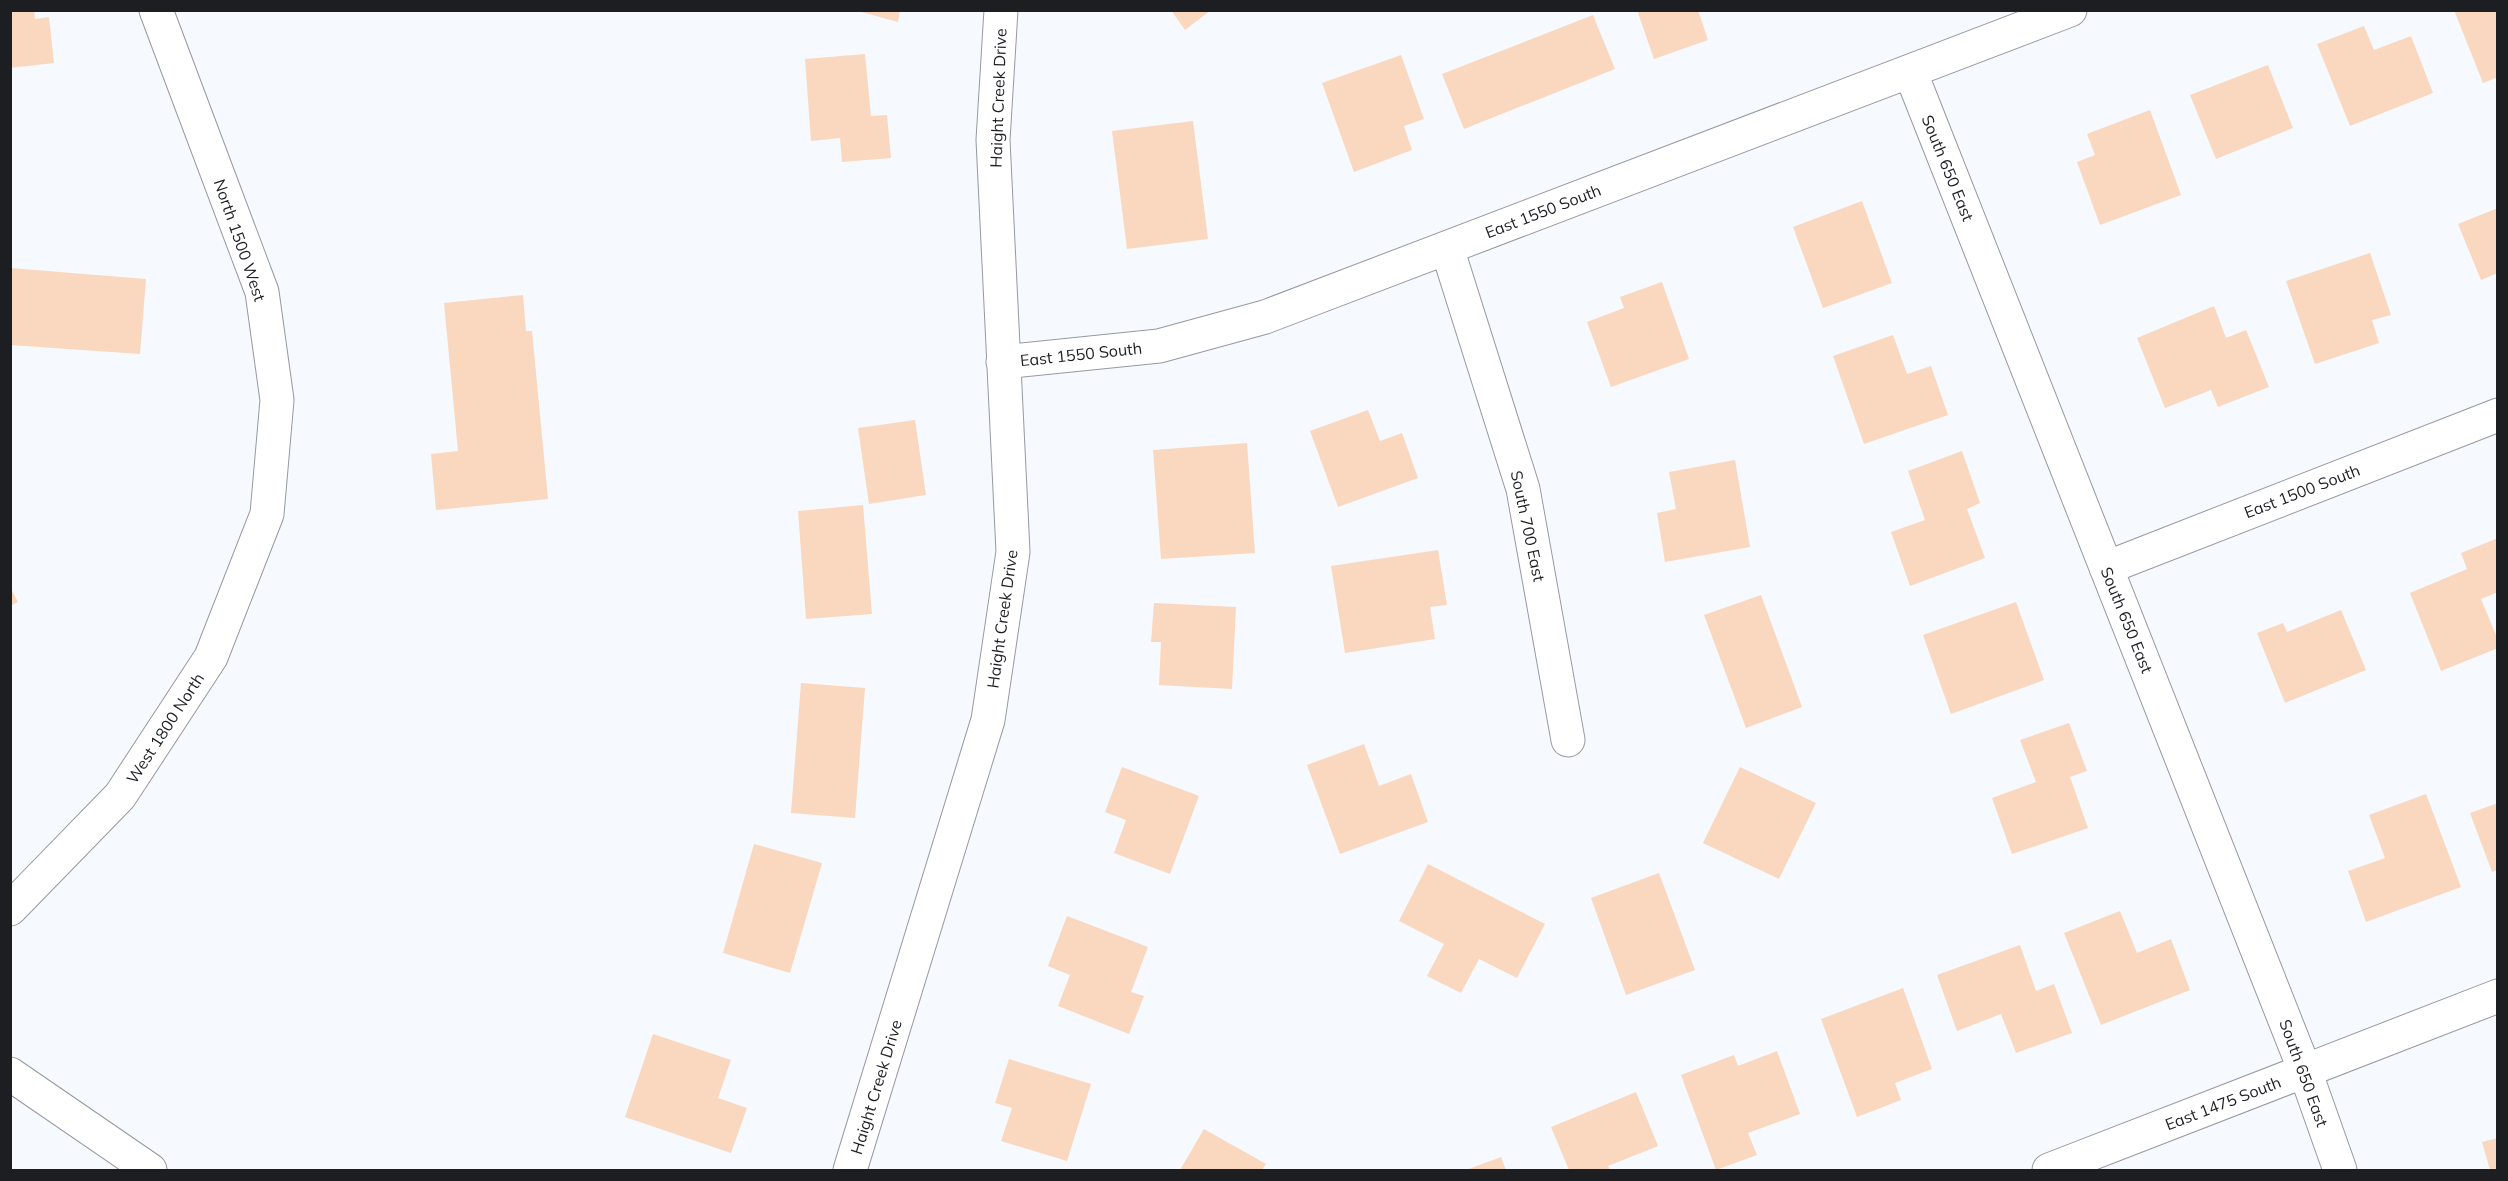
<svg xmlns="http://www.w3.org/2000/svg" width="2508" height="1181" viewBox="0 0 2508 1181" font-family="Mulish,sans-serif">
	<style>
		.building { fill: #fad8bf }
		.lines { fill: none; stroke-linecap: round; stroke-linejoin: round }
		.minor-casing { stroke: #9499a4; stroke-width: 35 }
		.minor { stroke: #fff; stroke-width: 33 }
		.labels { text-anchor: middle; stroke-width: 4.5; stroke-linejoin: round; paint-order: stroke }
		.street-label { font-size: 16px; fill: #1c1e22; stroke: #fff }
	</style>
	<rect width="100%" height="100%" fill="#f6f9fd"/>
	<!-- building -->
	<path class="building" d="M10 10H34L35 19 49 17 54 63 10 68Z
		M854 10H900L898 22Z
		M1171 10H1211L1185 30Z
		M1637 10H1698L1708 40 1654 59Z
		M2454 10H2498V77L2483 83Z
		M1593 15 1615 69 1464 129 1442 74Z
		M2364 26 2374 50 2411 36 2433 93 2350 126 2317 44Z
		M865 54 871 116 887 115 891 158 842 162 840 138 811 141 805 59Z
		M1401 55 1424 119 1404 126 1412 150 1354 172 1322 83Z
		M2268 65 2293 128 2216 159 2190 95Z
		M2150 110 2181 195 2100 225 2077 162 2095 155 2087 134Z
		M1193 121 1208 239 1127 249 1112 131Z
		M1862 201 1892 283 1823 308 1793 227Z
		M2498 208V273L2481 280 2458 224Z
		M2370 253 2391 315 2372 320 2379 343 2315 364 2286 281Z
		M10 268 146 279 140 354 10 345Z
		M1662 282 1689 359 1611 387 1587 322 1624 308 1620 297Z
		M523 295 526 331H532L548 499 436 510 431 454 458 451 444 303Z
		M2214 306 2226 338 2246 330 2269 387 2218 407 2211 390 2165 408 2137 338Z
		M1893 335 1907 374 1931 366 1948 415 1864 444 1833 356Z
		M1368 410 1380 441 1402 433 1418 478 1338 507 1310 431Z
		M915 420 926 495 869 504 858 428Z
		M1247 443 1255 553 1161 559 1153 450Z
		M1962 451 1980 503 1967 509 1985 558 1910 586 1891 532 1925 520 1908 471Z
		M1735 460 1750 547 1665 562 1657 513 1676 509 1669 472Z
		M863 505 872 614 806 619 798 511Z
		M2498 538V592L2481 599 2498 640V648L2441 671 2410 593 2467 569 2461 553Z
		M1438 550 1447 605 1430 607 1435 639 1345 653 1331 566Z
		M10 587 18 602 10 606Z
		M1761 595 1802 707 1746 728 1704 615Z
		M2016 602 2044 680 1951 714 1923 635Z
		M1154 603 1236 607 1232 689 1159 685 1161 642H1151Z
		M2341 610 2366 670 2285 703 2257 633 2283 623 2287 632Z
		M801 683 865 688 855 818 791 813Z
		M2069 723 2087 771 2070 777 2088 828 2012 854 1992 798 2036 782 2020 740Z
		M1364 744 1379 786 1411 774 1428 822 1340 854 1307 765Z
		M1122 767 1199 796 1170 874 1114 853 1126 820 1105 812Z
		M1740 767 1816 803 1779 879 1703 843Z
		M2426 794 2461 887 2366 922 2348 871 2385 858 2369 815Z
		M2498 803V870L2492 872 2470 813Z
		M754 844 822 863 790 973 723 953Z
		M1428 864 1545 924 1517 978 1479 959 1461 993 1427 976 1444 944 1399 921Z
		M1659 873 1695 970 1626 995 1591 898Z
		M2120 911 2137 953 2171 939 2190 990 2101 1025 2064 933Z
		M1067 916 1148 947 1131 992 1144 996 1129 1034 1058 1006 1070 975 1048 966Z
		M2020 945 2036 991 2054 984 2072 1033 2016 1053 2001 1014 1957 1031 1937 975Z
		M1903 988 1932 1069 1895 1083 1901 1100 1857 1117 1821 1019Z
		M653 1034 731 1060 718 1098 747 1108 731 1153 625 1117Z
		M1777 1051 1800 1114 1748 1133 1757 1155 1716 1170 1681 1075 1734 1055 1738 1066Z
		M1009 1059 1091 1084 1067 1161 1001 1141 1012 1108 995 1103Z
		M1636 1092 1658 1146 1608 1166 1610 1170H1569L1551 1127Z
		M1204 1129 1266 1164 1262 1170H1180Z
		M2498 1138V1170H2490L2482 1142Z
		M1501 1157 1506 1170H1466Z"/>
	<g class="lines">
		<!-- minor casing -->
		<g class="minor-casing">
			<path id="minor" d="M1910 71 2305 1071 2340 1170
				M1447 248 1523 489 1568 740
				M1003 362 1159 346 1265 317 2070 10
				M2106 568 2498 415
				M10 909 120 796 211 657 267 514 277 400 262 292 156 10
				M10 1074 150 1170
				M850 1170 988 720 1013 552 993 140 1001 10
				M2049 1170 2498 996"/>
		</g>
		<!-- minor -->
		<use href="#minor" class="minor"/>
	</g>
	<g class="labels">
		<!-- street labels -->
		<g class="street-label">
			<text transform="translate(998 98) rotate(-88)" y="6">Haight Creek Drive</text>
			<text transform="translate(1948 168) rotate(68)" y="6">South 650 East</text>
			<text transform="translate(1543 211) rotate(-21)" y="6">East 1550 South</text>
			<text transform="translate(240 240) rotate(71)" y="6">North 1500 West</text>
			<text transform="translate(1081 354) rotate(-6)" y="6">East 1550 South</text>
			<text transform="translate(2302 491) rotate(-21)" y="6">East 1500 South</text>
			<text transform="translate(1528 526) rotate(78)" y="6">South 700 East</text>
			<text transform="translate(1002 619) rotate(-82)" y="6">Haight Creek Drive</text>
			<text transform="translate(2127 620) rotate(68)" y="6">South 650 East</text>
			<text transform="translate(165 728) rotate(-57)" y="6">West 1800 North</text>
			<text transform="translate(2304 1073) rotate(70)" y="6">South 650 East</text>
			<text transform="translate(876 1087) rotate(-73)" y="6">Haight Creek Drive</text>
			<text transform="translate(2223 1103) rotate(-21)" y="6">East 1475 South</text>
		</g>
	</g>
	<!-- border -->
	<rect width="2508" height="1181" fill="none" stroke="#1c1e22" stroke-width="24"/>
</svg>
